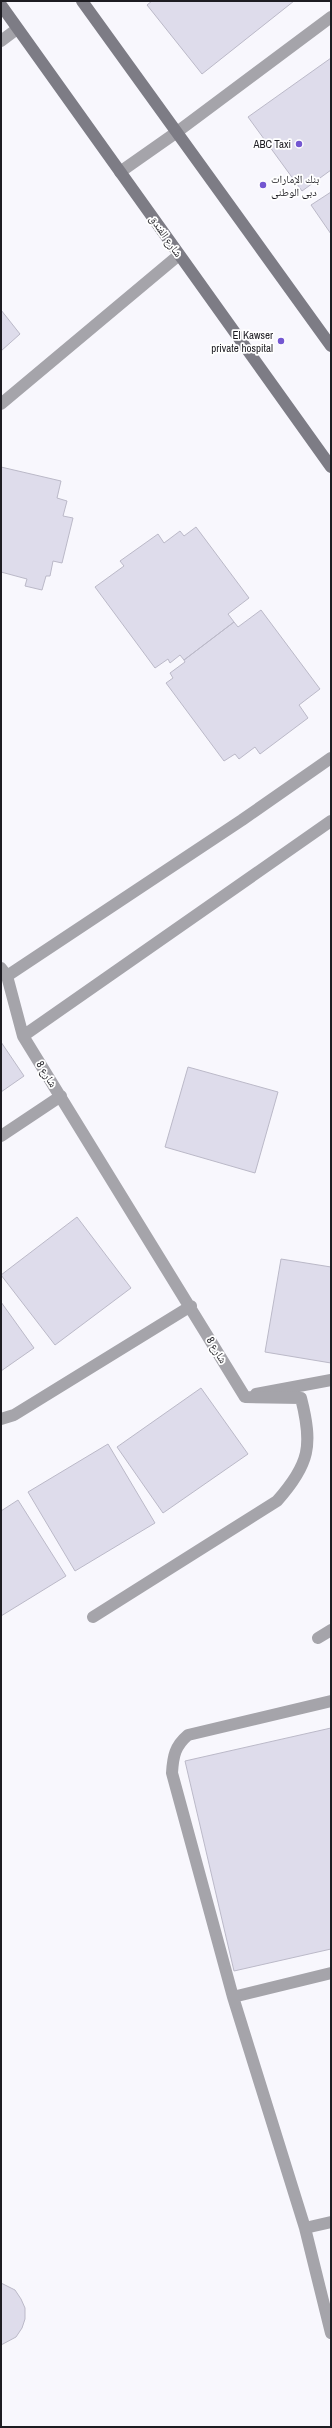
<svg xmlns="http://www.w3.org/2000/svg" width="332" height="2428" viewBox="0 0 332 2428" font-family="'Archivo Narrow','Noto Naskh Arabic',sans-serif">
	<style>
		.building { fill: #dedceb; stroke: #bbb9c8 }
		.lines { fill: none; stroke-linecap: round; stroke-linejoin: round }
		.lane { stroke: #a5a4aa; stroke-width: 12 }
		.street { stroke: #a5a4aa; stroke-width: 12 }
		.secondary { stroke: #7d7c85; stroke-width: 12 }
		.poi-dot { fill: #7457d1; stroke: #fff; stroke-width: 1.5 }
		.labels { text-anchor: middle; stroke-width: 3.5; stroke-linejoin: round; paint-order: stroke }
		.poi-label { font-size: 11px; fill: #1d1c22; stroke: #fff; text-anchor: end }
		.street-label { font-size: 11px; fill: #1d1c22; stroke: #fff }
	</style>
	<rect width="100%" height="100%" fill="#f8f7fd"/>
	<!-- building -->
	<path class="building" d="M152 1H294L202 74 147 5Z
		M331 58V170L302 191 248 117Z
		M331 192V234L311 205Z
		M1 310 20 334 1 351Z
		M1 467 61 481 57 498 67 501 63 516 73 518 62 563 53 561 50 576H46L42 590 25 586 27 579 1 572Z
		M196 527 249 598 228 614 234 622 184 660 180 655 170 663 168 659 155 668 95 587 124 566 120 561 158 534 164 543 180 531 184 536Z
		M261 610 320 689 299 705 308 718 260 754 255 747 239 759 235 754 224 761 166 683 173 678 170 673 185 662 184 660 234 622 238 627Z
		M1 1042 24 1076 1 1092Z
		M188 1067 278 1092 255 1173 165 1147Z
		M77 1217 131 1288 55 1345 1 1275Z
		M281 1259 331 1267V1363L265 1352Z
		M1 1302 34 1348 1 1371Z
		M201 1388 248 1454 163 1513 117 1447Z
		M108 1444 155 1523 75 1571 28 1492Z
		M18 1500 66 1576 1 1616V1511Z
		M331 1728V1949L234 1971 185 1761Z
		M1 2283 15 2290 21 2299 25 2308V2319L22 2328 16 2337 1 2345Z"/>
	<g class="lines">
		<!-- lane -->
		<path class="lane" d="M256 1394 331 1380
			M318 1638 331 1630
			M331 1701 188 1735C175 1746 173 1756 172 1773L233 1997 305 2228 331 2333
			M233 1997 331 1973
			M305 2228 331 2222"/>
		<!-- street -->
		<path class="street" d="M1 41 17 29
			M120 172 177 132 331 17
			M1 404 179 255
			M1 968 7 976 23 1036 245 1397 301 1398C313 1445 310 1464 277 1501L93 1617
			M7 976 242 820 331 758
			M23 1036 331 821
			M1 1136 61 1096
			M1 1419 14 1415 191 1306"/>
		<!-- secondary -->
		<path class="secondary" d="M82 1 331 346
			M1 5 331 467"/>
	</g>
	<!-- markers -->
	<g class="poi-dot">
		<circle cx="299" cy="144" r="4"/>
		<circle cx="263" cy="185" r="4"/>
		<circle cx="281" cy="341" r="4"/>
	</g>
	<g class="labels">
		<!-- poi labels -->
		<g class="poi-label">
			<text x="291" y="148">ABC Taxi</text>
			<text x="271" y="183" text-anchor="start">بنك الإمارات<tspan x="271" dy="13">دبى الوطنى</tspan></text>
			<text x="273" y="339">El Kawser<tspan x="273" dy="13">private hospital</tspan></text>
		</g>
		<!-- street labels -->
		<g class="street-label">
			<text transform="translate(166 236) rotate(55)" y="4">شارع الفندق</text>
			<text transform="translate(47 1074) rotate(58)" y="4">شارع 8</text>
			<text transform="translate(217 1350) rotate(59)" y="4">شارع 8</text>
		</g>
	</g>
	<!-- border -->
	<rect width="332" height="2428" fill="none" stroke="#1d1c22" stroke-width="4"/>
</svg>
